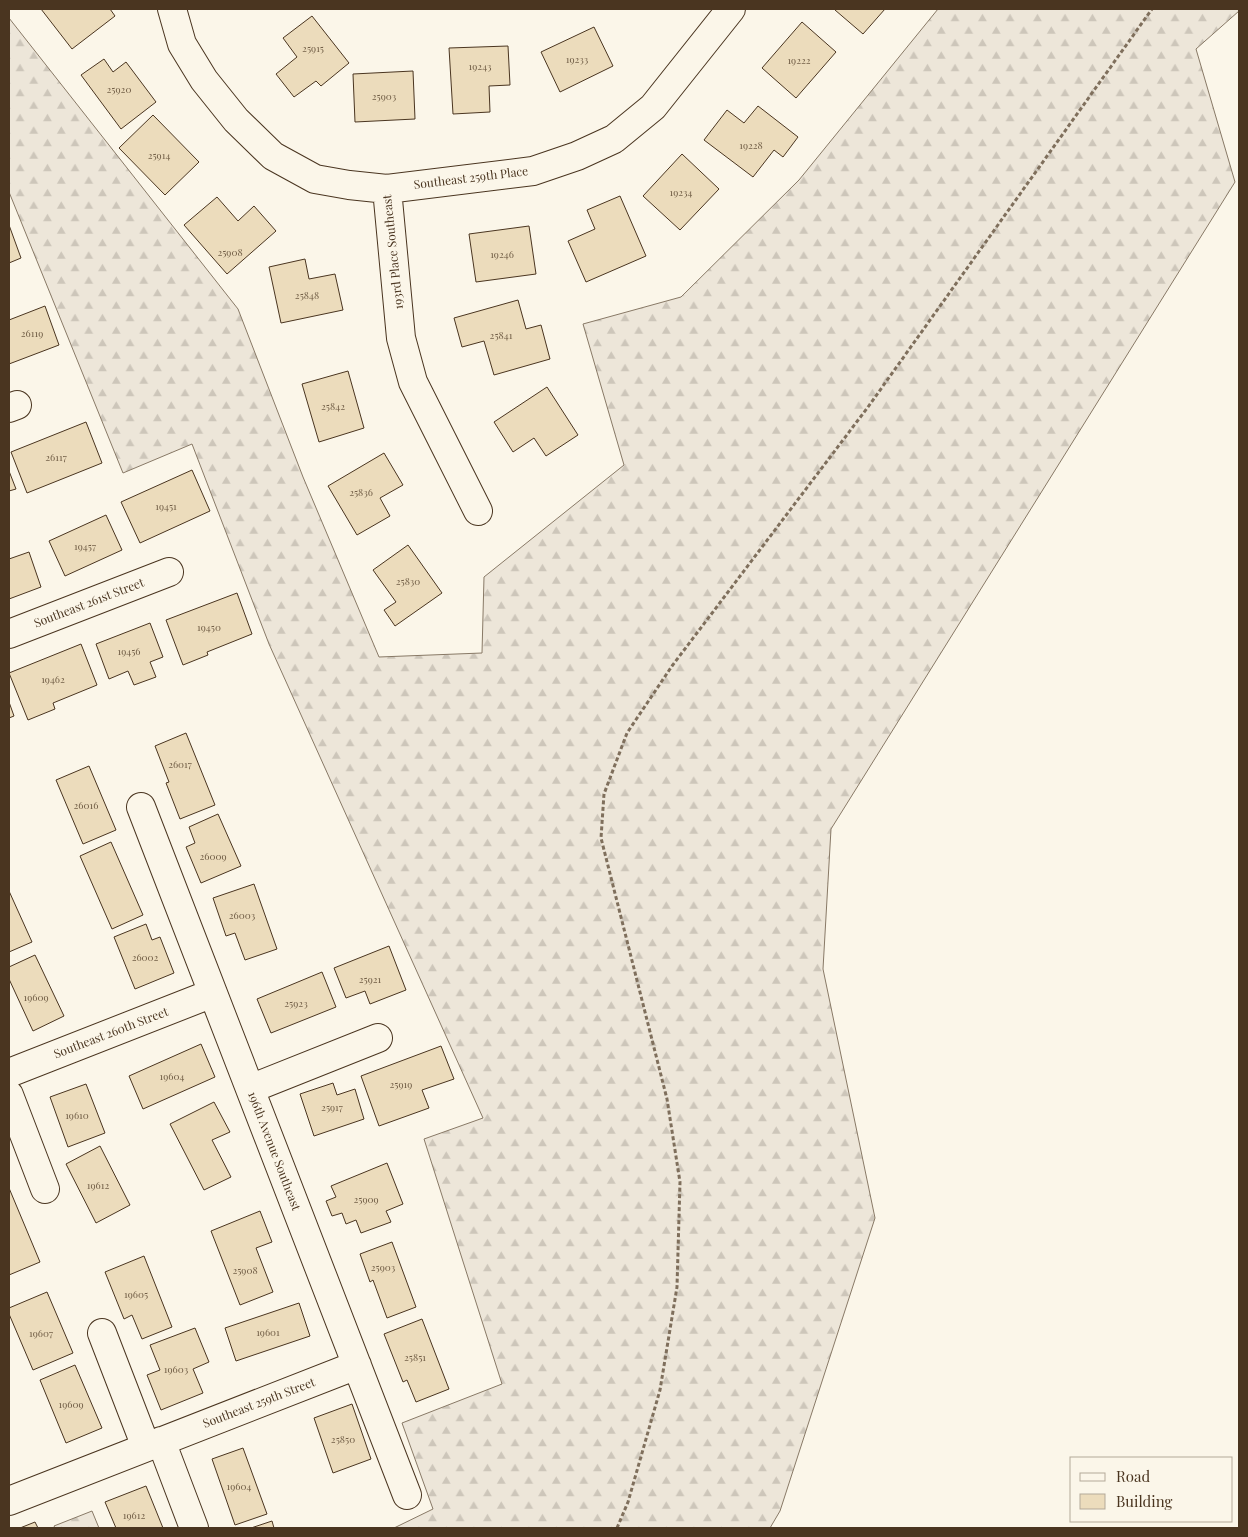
<svg xmlns="http://www.w3.org/2000/svg" width="1248" height="1537" viewBox="0 0 1248 1537" font-family="'Playfair Display',serif">
	<style>
		.forest { fill: url(#forest-firs); stroke: #887966 }
		.building { fill: #ecdcbc; stroke: #4a3520 }
		.lines { fill: none; stroke-linecap: round; stroke-linejoin: round }
		.minor-casing { stroke: #4a3520; stroke-width: 30 }
		.path { stroke: #7f6f5c; stroke-width: 3; stroke-dasharray: 4 2.5; stroke-linecap: butt }
		.minor { stroke: #fbf6e9; stroke-width: 28 }
		.labels { text-anchor: middle; stroke-width: 4; stroke-linejoin: round; paint-order: stroke }
		.number-label { font-size: 10px; fill: #725f47 }
		.street-label { font-size: 12px; fill: #4a3520; stroke: #fbf6e9 }
	</style>
	<defs>
		<pattern id="forest-firs" width="22" height="20" patternUnits="userSpaceOnUse" patternTransform="scale(1.25)"><rect width="22" height="20" fill="#ede6d9"/><path d="M5 1l3.5 6h-7zM16 11l3.5 6h-7z" fill="#cdc6ba"/></pattern>
	</defs>
	<rect width="100%" height="100%" fill="#fbf6e9"/>
	<!-- forest -->
	<path class="forest" d="M938 9H1239V11L1196 49 1235 182 831 829 823 969 875 1218 780 1511 770 1528H394L433 1509 402 1423 502 1384 424 1139 483 1118 269 644 192 444 123 473 9 192V18L238 309 303 477 379 657 482 653 484 577 624 465 583 324 681 297 799 180Z
		M92 1511 99 1528H55L54 1526Z"/>
	<!-- building -->
	<path class="building" d="M41 9H110L115 16 72 49Z
		M836 9H885L863 34 835 10Z
		M312 16 349 63 321 86 316 81 294 97 276 74 297 57 283 38Z
		M802 22 836 52 796 98 762 68Z
		M594 27 613 66 560 92 541 52Z
		M508 46 510 85 489 86 490 112 453 114 449 48Z
		M104 59 113 72 126 62 156 102 121 129 81 75Z
		M413 71 415 119 355 122 353 74Z
		M758 106 798 137 783 157 774 150 753 177 704 140 727 110 744 123Z
		M153 115 199 162 165 195 119 148Z
		M682 154 719 189 680 230 643 196Z
		M620 196 646 256 586 282 568 241 595 229 587 210Z
		M217 197 238 221 254 206 276 231 227 274 184 225Z
		M9 225 21 258 9 263Z
		M529 226 536 274 476 282 469 234Z
		M305 259 309 279 335 274 343 310 281 323 269 267Z
		M518 300 526 329 541 325 550 359 494 375 484 341 462 347 454 318Z
		M45 306 59 345 9 364V320Z
		M348 371 364 428 319 442 302 384Z
		M547 387 578 435 546 456 534 438 513 452 494 422Z
		M86 422 102 463 27 493 11 452Z
		M384 453 403 485 380 498 390 516 357 535 328 486Z
		M192 470 210 511 140 543 121 502Z
		M9 471 16 489 9 491Z
		M106 515 122 550 65 576 49 541Z
		M408 545 442 593 395 626 384 610 396 602 373 570Z
		M29 552 41 587 9 599V559Z
		M237 593 252 634 207 652 208 655 183 665 166 620Z
		M150 623 163 657 150 662 156 677 134 685 128 671 109 679 96 644Z
		M81 644 97 685 53 703 55 709 28 720 9 673Z
		M9 702 14 716 9 718Z
		M186 733 215 805 180 819 166 783 169 782 155 746Z
		M89 766 116 830 83 844 56 780Z
		M218 814 241 866 201 883 186 847 195 843 189 827Z
		M111 842 143 915 112 929 80 856Z
		M254 884 277 949 245 960 235 933 226 936 213 898Z
		M9 891 32 942 9 952Z
		M146 924 152 940 160 937 174 973 135 989 114 937Z
		M389 946 406 990 370 1004 365 991 346 998 334 968Z
		M35 955 64 1016 33 1031 9 979V967Z
		M322 972 336 1007 271 1033 257 999Z
		M201 1044 215 1077 143 1109 129 1076Z
		M441 1046 454 1079 422 1090 429 1108 379 1126 361 1076Z
		M333 1083 337 1095 355 1089 364 1119 314 1136 300 1094Z
		M86 1084 105 1133 68 1147 50 1097Z
		M214 1102 230 1132 212 1140 231 1177 204 1190 170 1124Z
		M100 1146 130 1205 96 1223 66 1164Z
		M387 1163 403 1204 386 1211 391 1222 361 1233 356 1220 346 1224 342 1213 332 1216 326 1201 336 1197 331 1186Z
		M9 1188 40 1262 9 1275Z
		M260 1211 272 1242 256 1248 273 1292 240 1305 211 1231Z
		M392 1242 416 1307 387 1318 373 1280 370 1282 360 1254Z
		M144 1256 172 1327 142 1339 132 1315 124 1319 105 1272Z
		M47 1292 73 1353 33 1370 9 1314V1308Z
		M299 1303 310 1336 236 1361 225 1328Z
		M422 1319 449 1389 416 1402 407 1380 403 1382 384 1334Z
		M195 1328 209 1362 193 1369 203 1393 161 1410 147 1375 160 1370 150 1345Z
		M75 1365 102 1428 66 1443 40 1380Z
		M352 1404 371 1459 333 1473 314 1418Z
		M243 1448 267 1514 235 1525 212 1459Z
		M146 1486 163 1528H116L105 1502Z
		M272 1521 274 1528H251Z
		M35 1522 38 1528H20Z"/>
	<g class="lines">
		<!-- minor casing -->
		<g class="minor-casing">
			<path id="minor" d="M172 9 182 44 204 80 236 120 273 156 315 179 349 185 387 189 533 171 577 156 614 139 653 107 731 9
				M387 189 401 338 413 382 478 511
				M9 408 17 405
				M9 634 169 572
				M141 807 407 1495
				M9 1073 213 993
				M250 1089 378 1038
				M9 1095 45 1189
				M102 1333 146 1447
				M161 1441 194 1528
				M9 1501 357 1365"/>
		</g>
		<!-- path -->
		<path class="path" d="M617 1528 628 1502 660 1390 677 1287 680 1182 667 1099 601 838 604 794 627 733 672 666 868 407 1152 9"/>
		<!-- minor -->
		<use href="#minor" class="minor"/>
	</g>
	<g class="labels">
		<!-- number labels -->
		<g class="number-label">
			<text x="313" y="52">25915</text>
			<text x="577" y="63">19233</text>
			<text x="799" y="64">19222</text>
			<text x="480" y="70">19243</text>
			<text x="119" y="93">25920</text>
			<text x="384" y="100">25903</text>
			<text x="751" y="149">19228</text>
			<text x="159" y="159">25914</text>
			<text x="681" y="196">19234</text>
			<text x="230" y="256">25908</text>
			<text x="502" y="258">19246</text>
			<text x="307" y="299">25848</text>
			<text x="32" y="337">26119</text>
			<text x="501" y="339">25841</text>
			<text x="333" y="410">25842</text>
			<text x="56" y="461">26117</text>
			<text x="361" y="496">25836</text>
			<text x="166" y="510">19451</text>
			<text x="85" y="550">19457</text>
			<text x="408" y="585">25830</text>
			<text x="209" y="631">19450</text>
			<text x="129" y="655">19456</text>
			<text x="53" y="683">19462</text>
			<text x="180" y="768">26017</text>
			<text x="86" y="809">26016</text>
			<text x="213" y="860">26009</text>
			<text x="242" y="919">26003</text>
			<text x="145" y="961">26002</text>
			<text x="370" y="983">25921</text>
			<text x="36" y="1001">19609</text>
			<text x="296" y="1007">25923</text>
			<text x="172" y="1080">19604</text>
			<text x="401" y="1088">25919</text>
			<text x="332" y="1111">25917</text>
			<text x="77" y="1119">19610</text>
			<text x="98" y="1189">19612</text>
			<text x="366" y="1203">25909</text>
			<text x="383" y="1271">25903</text>
			<text x="245" y="1274">25908</text>
			<text x="136" y="1298">19605</text>
			<text x="268" y="1336">19601</text>
			<text x="41" y="1337">19607</text>
			<text x="415" y="1361">25851</text>
			<text x="176" y="1373">19603</text>
			<text x="71" y="1408">19609</text>
			<text x="343" y="1443">25850</text>
			<text x="239" y="1490">19604</text>
			<text x="134" y="1519">19612</text>
		</g>
		<!-- street labels -->
		<g class="street-label">
			<text transform="translate(471 178) rotate(-7)" y="4">Southeast 259th Place</text>
			<text transform="translate(393 252) rotate(-96)" y="4">193rd Place Southeast</text>
			<text transform="translate(89 603) rotate(-21)" y="4">Southeast 261st Street</text>
			<text transform="translate(111 1033) rotate(-21)" y="4">Southeast 260th Street</text>
			<text transform="translate(274 1151) rotate(69)" y="4">196th Avenue Southeast</text>
			<text transform="translate(259 1403) rotate(-21)" y="4">Southeast 259th Street</text>
		</g>
	</g>
	<!-- border -->
	<rect width="1248" height="1537" fill="none" stroke="#4a3520" stroke-width="20"/>
	<!-- legend -->
	<rect x="1070" y="1457" width="162" height="65" fill="#fbf6e9" stroke="#b4a999"/>
	<rect x="1080" y="1473" width="25" height="8" fill="#fbf6e9" stroke="#b4a999"/>
	<text x="1116" y="1482" font-size="15" fill="#4a3520">Road</text>
	<rect x="1080" y="1494" width="25" height="15" fill="#ecdcbc" stroke="#b4a999"/>
	<text x="1116" y="1507" font-size="15" fill="#4a3520">Building</text>
</svg>
